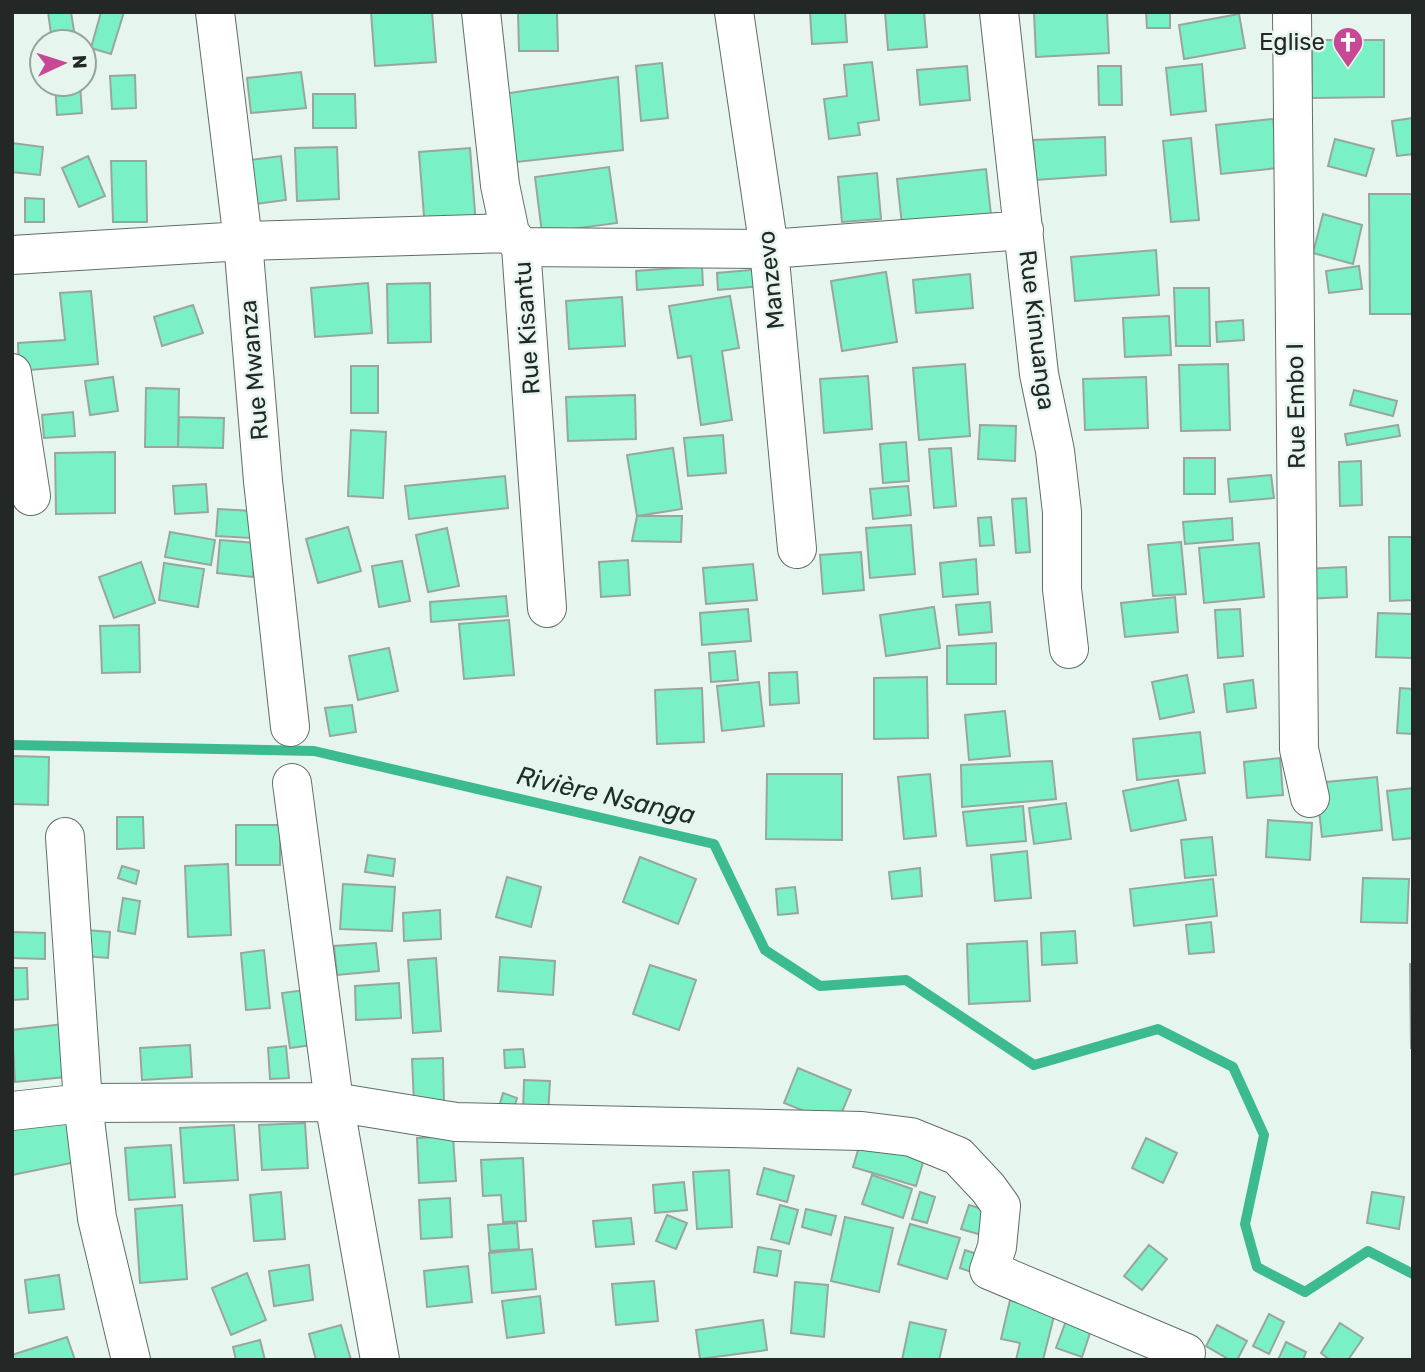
<svg xmlns="http://www.w3.org/2000/svg" width="1425" height="1372" viewBox="0 0 1425 1372" font-family="Rubik,sans-serif">
	<style>
		.lines { fill: none; stroke-linecap: round; stroke-linejoin: round }
		.stream { stroke: #3cba90; stroke-width: 10 }
		.building { fill: #7af1c5; stroke: #98a6a0; stroke-width: 2 }
		.minor-casing { stroke: #616e68; stroke-width: 40 }
		.minor { stroke: #fff; stroke-width: 38 }
		.labels { text-anchor: middle; stroke-width: 5; stroke-linejoin: round; paint-order: stroke }
		.poi-label { font-size: 24px; fill: #232826; stroke: #e6f5ee; text-anchor: end }
		.street-label { font-size: 24px; fill: #232826; stroke: #e6f5ee }
		.water-label { font-size: 26px; font-style: italic; fill: #1a2f26; stroke: #e6f5ee }
	</style>
	<rect width="100%" height="100%" fill="#e6f5ee"/>
	<g class="lines">
		<!-- stream -->
		<path class="stream" d="M12 745 314 751 714 844 765 950 820 986 906 980 1034 1065 1158 1029 1233 1067 1264 1135 1245 1224 1257 1267 1305 1292 1368 1251 1413 1274"/>
	</g>
	<!-- building -->
	<path class="building" d="M48 12H71L74 31 51 34Z
		M101 12H124L111 54 91 48Z
		M371 12H432L436 62 375 66Z
		M518 12H557L558 51H519Z
		M810 12H845L847 42 812 44Z
		M885 12H924L927 47 888 50Z
		M1034 12H1107L1109 53 1036 57Z
		M1146 12H1170V28H1147Z
		M1239 14 1245 48 1184 59 1179 25Z
		M1312 40H1384V97L1312 98Z
		M872 62 879 120 858 123 860 135 829 139 824 99 847 96 844 65Z
		M662 63 668 118 641 121 636 66Z
		M1202 64 1206 111 1171 115 1166 68Z
		M967 66 970 100 920 105 917 70Z
		M1098 66H1121L1122 105H1099Z
		M301 72 306 108 251 113 247 78Z
		M135 75 136 108 112 109 110 76Z
		M618 77 623 150 517 162 503 94Z
		M55 84H80L82 113 57 115Z
		M313 94H355L356 128H313Z
		M1413 118V154L1397 156 1392 121Z
		M1273 119 1278 168 1221 174 1216 125Z
		M1105 137 1106 175 1036 180 1033 140Z
		M1191 138 1199 220 1171 222 1163 141Z
		M1335 139 1374 149 1366 176 1328 166Z
		M12 143 43 147 40 175 12 172Z
		M337 147 339 199 297 201 295 148Z
		M470 148 476 225 425 229 419 152Z
		M88 156 105 196 79 207 62 168Z
		M281 156 286 200 248 205 243 161Z
		M111 161H146L147 222H113Z
		M609 167 617 223 542 233 535 177Z
		M986 169 991 215 902 225 897 179Z
		M877 173 881 219 842 222 838 177Z
		M1369 194H1413V314H1370Z
		M25 198 44 199V222H25Z
		M1323 214 1362 225 1353 264 1313 253Z
		M1156 250 1159 295 1075 301 1071 257Z
		M702 266 703 285 637 290 636 271Z
		M1359 266 1362 289 1329 293 1326 271Z
		M761 269 762 286 718 290 717 273Z
		M886 272 897 342 842 351 831 281Z
		M970 274 973 308 916 313 913 280Z
		M368 283 372 333 315 337 311 288Z
		M430 283 431 342 388 343 387 284Z
		M1174 288H1209L1210 346H1176Z
		M91 291 98 364 19 371 18 343 65 340 60 293Z
		M730 296 739 348 722 351 732 420 701 425 691 356 678 358 669 306Z
		M622 297 625 346 569 349 566 301Z
		M193 305 203 333 162 346 154 317Z
		M1169 316 1171 355 1125 357 1123 318Z
		M1243 320 1244 340 1217 342 1216 322Z
		M965 364 970 436 919 440 913 368Z
		M1228 364 1230 430 1181 431 1179 365Z
		M351 366H378V413H351Z
		M868 376 872 429 824 433 820 379Z
		M113 377 118 411 90 415 85 381Z
		M1146 377 1148 428 1085 430 1083 379Z
		M146 388 179 389 178 447H145Z
		M1354 390 1397 401 1393 416 1350 405Z
		M635 395 636 439 568 441 566 397Z
		M73 412 75 436 44 438 42 415Z
		M179 417 224 418 223 448 178 447Z
		M980 425 1016 426 1015 461 978 459Z
		M1398 425 1400 436 1347 445 1345 434Z
		M351 430 386 432 383 498 348 496Z
		M723 435 726 473 688 476 684 438Z
		M906 442 909 481 883 483 880 444Z
		M673 448 682 509 637 516 627 455Z
		M951 448 956 506 934 508 929 449Z
		M115 452V513L56 514 55 453Z
		M1184 458H1215V494H1184Z
		M1361 461 1362 505 1340 506 1339 462Z
		M1271 475 1274 498 1230 502 1228 479Z
		M505 476 508 508 409 519 405 486Z
		M206 484 208 512 175 514 173 486Z
		M908 486 911 515 873 519 870 489Z
		M1026 498 1030 552 1016 553 1012 499Z
		M218 509 253 511 251 538 216 536Z
		M637 516H682L681 542 632 541Z
		M991 517 994 545 980 546 978 518Z
		M1232 518 1233 540 1185 544 1183 522Z
		M911 525 915 574 870 578 866 528Z
		M348 527 361 571 318 583 306 539Z
		M447 528 459 586 428 592 416 535Z
		M170 532 215 540 211 565 165 557Z
		M1389 537H1413V600L1390 601Z
		M220 540 256 543 253 577 217 573Z
		M1181 542 1186 594 1153 596 1148 545Z
		M1259 543 1264 597 1204 603 1199 548Z
		M861 552 864 590 823 594 820 555Z
		M976 559 978 594 943 597 940 563Z
		M628 560 630 595 601 597 599 562Z
		M402 561 410 601 379 607 372 566Z
		M141 562 155 603 114 618 99 577Z
		M164 563 204 569 198 607 159 600Z
		M753 564 757 600 706 604 703 568Z
		M1346 567 1347 597 1304 599 1303 569Z
		M506 596 508 616 431 622 430 602Z
		M1175 597 1178 632 1125 637 1121 603Z
		M990 602 992 632 959 635 956 605Z
		M934 607 940 648 886 656 880 615Z
		M748 609 751 641 702 645 700 613Z
		M1240 609 1243 656 1218 658 1215 610Z
		M1378 613 1413 614V658L1376 657Z
		M509 620 514 675 464 679 459 624Z
		M139 625 140 672 102 673 100 626Z
		M996 643V684H947V646Z
		M389 648 398 691 358 700 349 656Z
		M735 651 738 680 711 682 709 653Z
		M797 672 799 703 770 705 769 673Z
		M1187 675 1194 712 1160 719 1152 682Z
		M927 677 928 738 874 739V678Z
		M1253 680 1256 708 1227 712 1224 684Z
		M759 682 764 726 722 731 717 686Z
		M702 688 704 742 657 744 655 690Z
		M1400 688 1413 689V734L1397 733Z
		M352 705 356 732 330 736 325 708Z
		M1005 711 1010 756 969 760 965 715Z
		M1200 732 1205 773 1137 780 1133 739Z
		M12 756 49 757 48 805 12 804Z
		M1280 758 1283 795 1247 798 1244 762Z
		M1052 761 1056 799 962 807 961 765Z
		M767 774H842V840L766 839Z
		M930 774 936 836 904 839 898 777Z
		M1377 777 1382 830 1322 837 1316 783Z
		M1178 780 1186 820 1131 831 1123 791Z
		M1413 788V838L1393 840 1387 791Z
		M1066 803 1071 839 1034 844 1029 808Z
		M1023 806 1026 841 967 846 963 812Z
		M117 817H143L144 848 117 849Z
		M1268 820 1312 823 1310 860 1266 857Z
		M236 825H280V865H236Z
		M1212 837 1216 875 1185 878 1181 840Z
		M1027 851 1031 898 995 901 991 855Z
		M368 855 395 859 393 876 365 872Z
		M640 857 696 879 678 924 623 902Z
		M228 864 231 935 188 937 185 866Z
		M122 866 139 871 136 884 118 878Z
		M920 868 922 896 892 899 889 872Z
		M507 877 541 887 531 927 496 917Z
		M1363 878 1409 879 1407 923 1361 922Z
		M1213 879 1217 916 1134 926 1130 889Z
		M343 884 395 887 392 931 340 929Z
		M795 887 798 913 778 915 776 889Z
		M123 898 140 901 135 934 118 931Z
		M440 910 441 939 404 941 403 913Z
		M1211 922 1214 952 1189 954 1186 925Z
		M74 929 110 932 108 958 72 955Z
		M1075 931 1077 963 1042 965 1041 933Z
		M12 932 45 933V959L12 958Z
		M1027 941 1030 1001 969 1004 967 944Z
		M376 943 379 971 337 975 334 946Z
		M264 950 270 1008 246 1010 241 953Z
		M500 957 555 961 553 995 498 991Z
		M436 958 441 1031 413 1033 408 960Z
		M1410 964H1413V1048H1411Z
		M650 965 696 980 679 1030 633 1014Z
		M12 968H27L28 999 12 1000Z
		M399 983 401 1018 356 1020 355 986Z
		M312 989 319 1044 290 1048 282 993Z
		M72 1023 76 1076 15 1082 12 1030Z
		M190 1045 192 1077 142 1080 140 1048Z
		M286 1046 289 1078 270 1079 268 1048Z
		M523 1049 525 1067 505 1068 504 1050Z
		M443 1058 444 1102 414 1103 412 1059Z
		M798 1068 851 1090 837 1124 784 1103Z
		M524 1080 550 1081 548 1114 523 1113Z
		M503 1093 517 1098 510 1121 496 1117Z
		M66 1115 76 1162 12 1175V1126Z
		M305 1123 308 1168 262 1170 259 1125Z
		M234 1125 238 1180 184 1183 180 1128Z
		M453 1136 456 1181 419 1183 417 1138Z
		M1146 1138 1177 1153 1163 1183 1132 1168Z
		M861 1140 924 1159 916 1186 853 1167Z
		M171 1145 175 1197 129 1200 125 1148Z
		M523 1158 526 1221 503 1222 501 1195 483 1196 481 1160Z
		M764 1168 794 1176 787 1202 757 1194Z
		M729 1170 732 1227 697 1229 693 1172Z
		M872 1175 912 1189 903 1218 862 1204Z
		M684 1182 687 1210 655 1213 653 1185Z
		M281 1192 285 1239 254 1241 250 1195Z
		M920 1192 935 1197 927 1223 912 1219Z
		M1372 1192 1404 1197 1399 1229 1367 1223Z
		M450 1198 452 1237 421 1239 419 1200Z
		M182 1205 187 1279 140 1283 135 1209Z
		M780 1205 798 1210 789 1244 771 1239Z
		M969 1205 1002 1215 995 1239 961 1229Z
		M806 1209 836 1216 831 1235 802 1227Z
		M667 1215 687 1223 676 1249 656 1241Z
		M845 1217 893 1228 879 1292 831 1281Z
		M631 1218 634 1244 596 1247 593 1221Z
		M517 1223 519 1249 490 1251 488 1225Z
		M910 1224 960 1238 947 1279 898 1264Z
		M1149 1245 1167 1259 1142 1290 1124 1276Z
		M758 1247 781 1251 777 1276 754 1272Z
		M532 1249 536 1289 492 1293 489 1253Z
		M965 1250 986 1257 980 1275 960 1268Z
		M309 1265 313 1300 274 1306 269 1271Z
		M468 1266 472 1302 427 1307 424 1271Z
		M247 1273 266 1320 231 1335 212 1288Z
		M59 1275 64 1309 29 1313 25 1280Z
		M654 1281 658 1321 616 1325 612 1284Z
		M795 1282 828 1285 824 1337 791 1333Z
		M540 1296 544 1333 507 1338 502 1301Z
		M1010 1300 1055 1312 1043 1360H1016L1020 1343 1001 1339Z
		M1269 1314 1284 1322 1269 1354 1253 1346Z
		M763 1320 767 1350 700 1359 696 1330Z
		M1066 1321 1091 1330 1082 1357 1056 1348Z
		M910 1322 946 1330 939 1360H902Z
		M1340 1323 1363 1338 1348 1360H1330L1321 1353Z
		M341 1325 351 1360H316L309 1334Z
		M1217 1325 1247 1341 1237 1360H1230L1206 1346Z
		M67 1337 75 1360H12V1355Z
		M260 1340 265 1360H236L233 1347Z
		M1286 1342 1306 1352 1303 1360H1278Z"/>
	<g class="lines">
		<!-- minor casing -->
		<g class="minor-casing">
			<path id="minor" d="M215 12 243 241 263 481 290 727
				M481 12 500 185 510 233 521 247 547 608
				M734 12 769 249 797 549
				M999 12 1039 374 1055 451 1062 512V589L1069 649
				M1292 12 1299 749 1310 798
				M521 247 769 249 1024 230
				M12 255 243 241 510 233
				M12 373 31 496
				M292 783 334 1102 380 1360
				M65 837 83 1103 97 1218 131 1360
				M12 1111 83 1103 334 1102 456 1122 862 1131 911 1137 958 1156 988 1188 1001 1206 997 1247 989 1270 1186 1353"/>
		</g>
		<!-- minor -->
		<use href="#minor" class="minor"/>
	</g>
	<!-- icons -->
	<defs>
		<g id="church-pin" transform="scale(1.575)"><path d="M0 17L-7.5 6A9.5 9.5 0 1 1 7.5 6Z" fill="#c84895" stroke="#e6f5ee"/><path d="M-1.2-6h2.4v3.5h3.3v2.4h-3.3V6h-2.4V-.1h-3.3v-2.4h3.3Z" fill="#fff"/></g>
	</defs>
	<g fill-rule="evenodd">
		<use href="#church-pin" x="1348" y="42"/>
	</g>
	<g class="labels">
		<!-- poi labels -->
		<g class="poi-label">
			<text x="1325" y="50">Eglise</text>
		</g>
		<!-- street labels -->
		<g class="street-label">
			<text transform="translate(771 280) rotate(-96)" y="8">Manzevo</text>
			<text transform="translate(527 328) rotate(-94)" y="8">Rue Kisantu</text>
			<text transform="translate(1037 330) rotate(83)" y="8">Rue Kimuanga</text>
			<text transform="translate(254 370) rotate(-95)" y="8">Rue Mwanza</text>
			<text transform="translate(1296 406) rotate(-91)" y="8">Rue Embo I</text>
		</g>
		<!-- water labels -->
		<g class="water-label">
			<text transform="translate(606 795) rotate(13)" y="9">Rivière Nsanga</text>
		</g>
	</g>
	<!-- border -->
	<rect width="1425" height="1372" fill="none" stroke="#232826" stroke-width="28"/>
	<!-- north arrow -->
	<g transform="translate(63 63) rotate(86)"><circle r="33" fill="#e6f5ee" stroke="#98a39e" stroke-width="2"/>
	<path d="M0-5L12 26L0 18L-12 26Z" fill="#c84895"/>
	<text y="-10" font-size="19" font-weight="bold" text-anchor="middle" fill="#232826">N</text>
	</g>
</svg>
